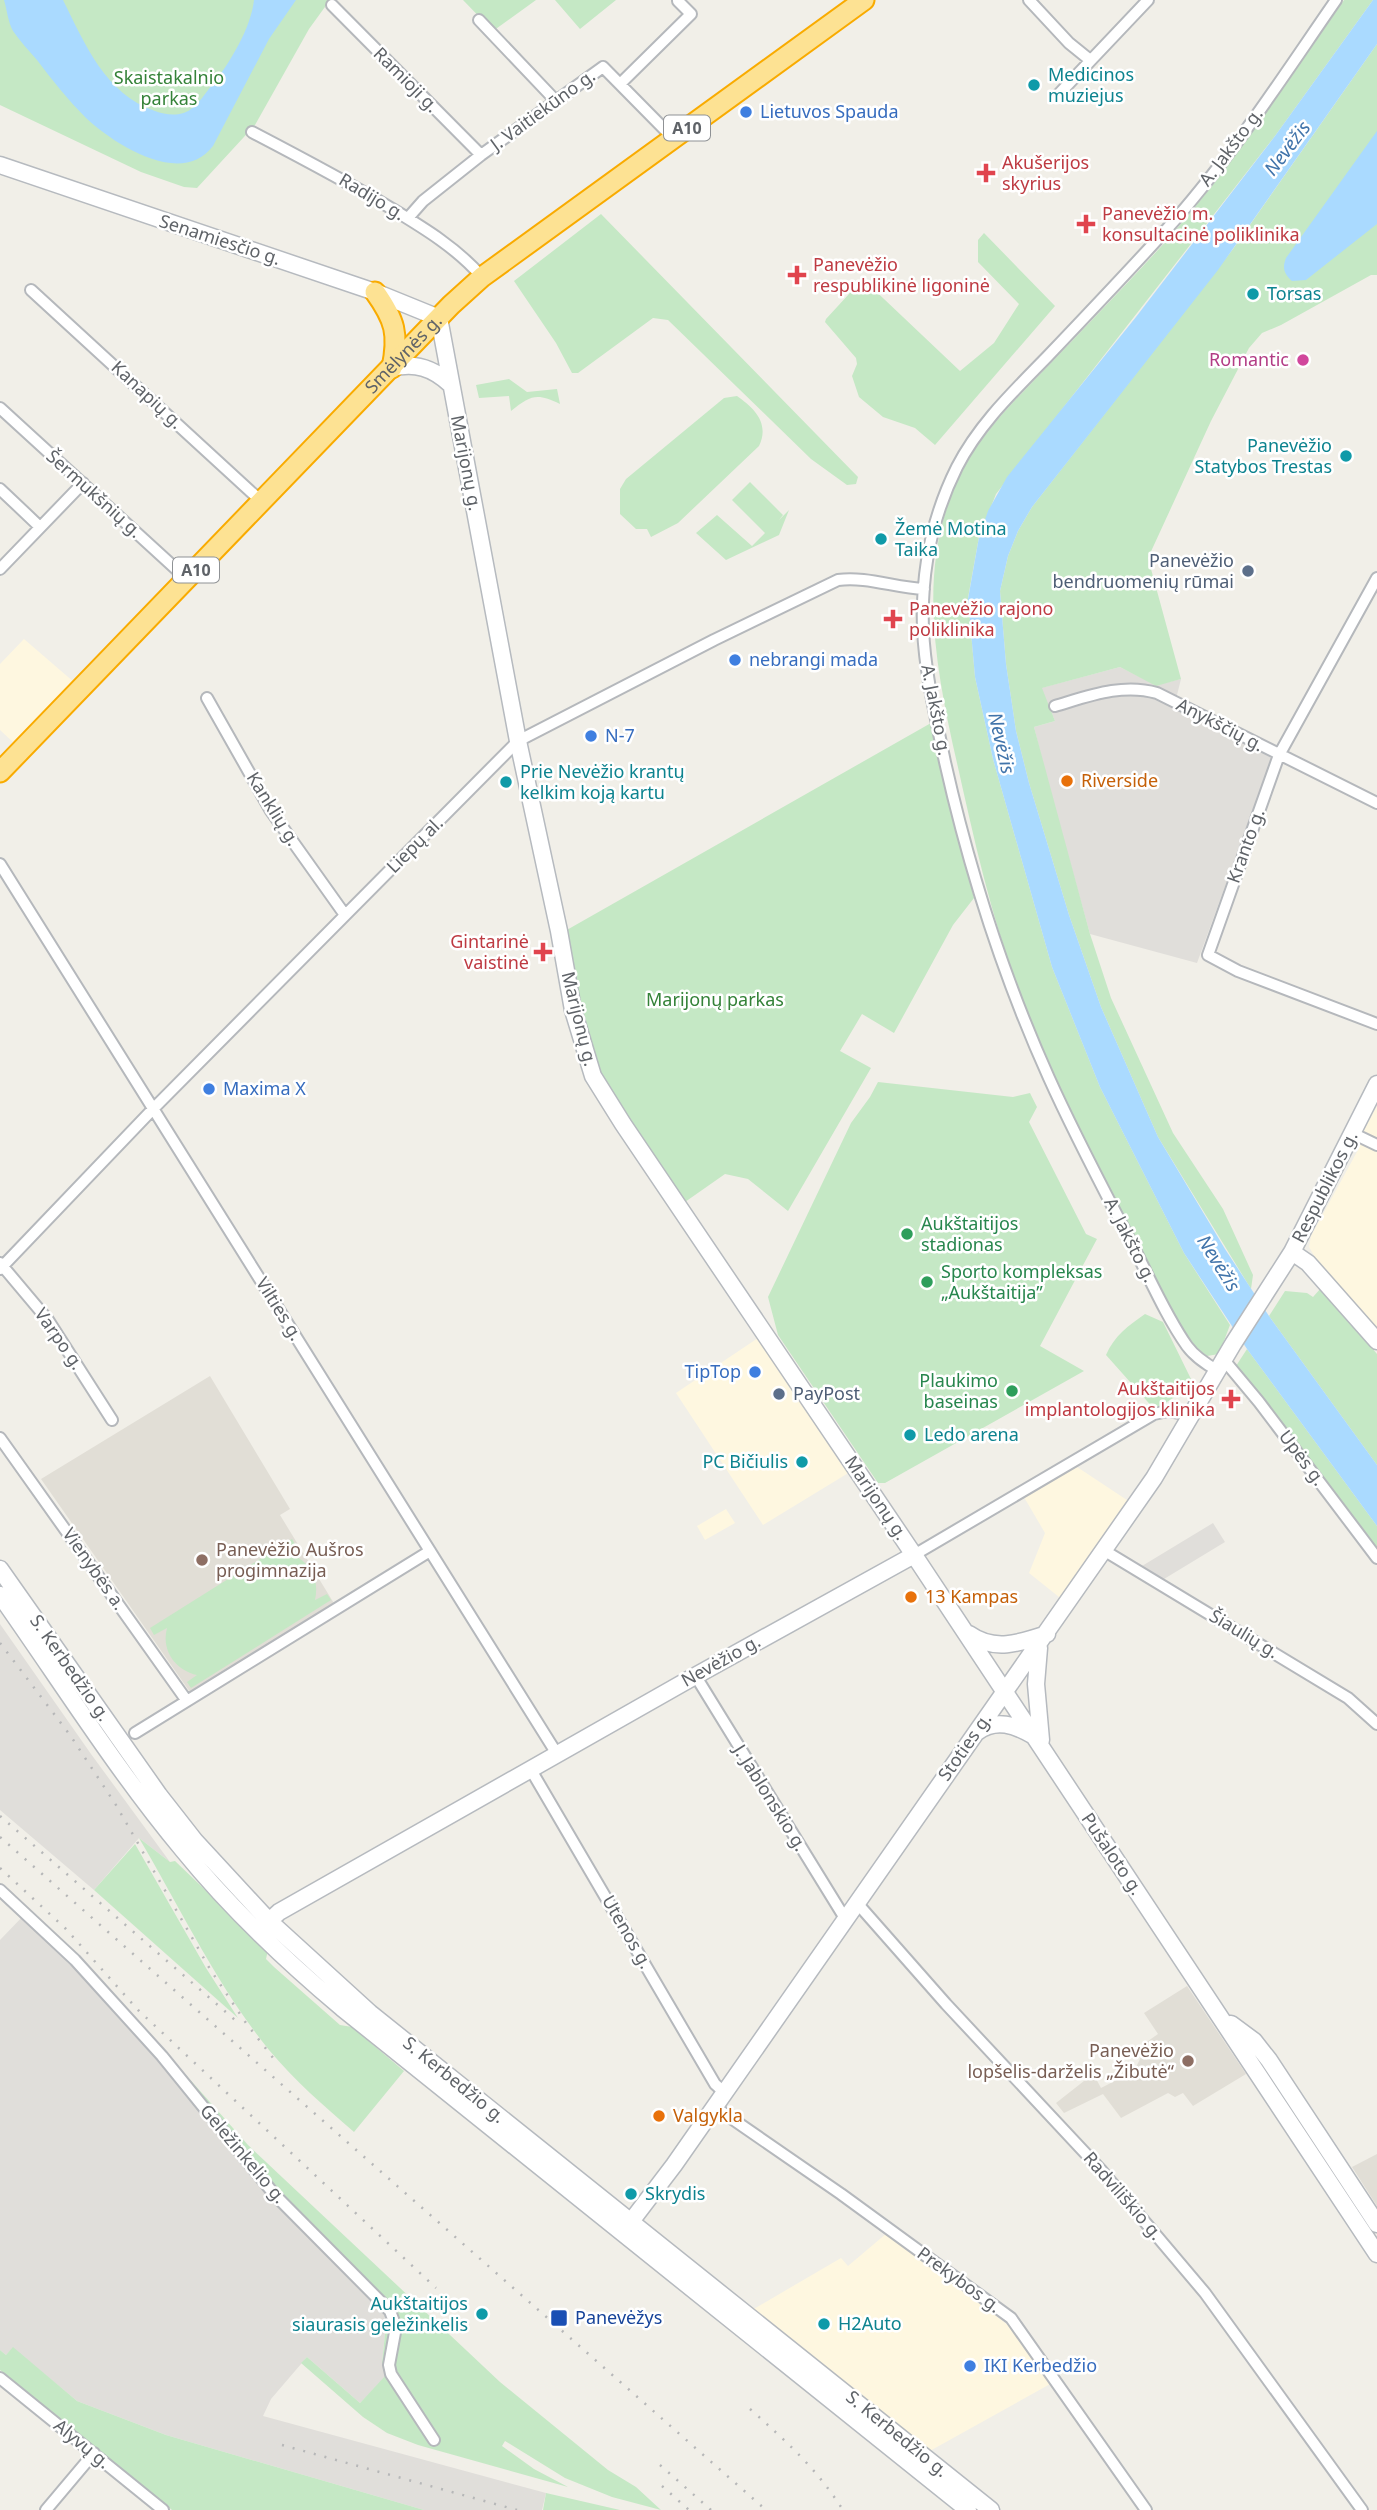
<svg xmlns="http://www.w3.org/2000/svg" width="1377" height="2510" viewBox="0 0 1377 2510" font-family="'Noto Sans',sans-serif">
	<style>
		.commercial { fill: #fef7e0 }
		.industrial { fill: #e0deda }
		.education { fill: #e1ded6 }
		.green { fill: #c5e8c5 }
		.water { fill: #aadaff }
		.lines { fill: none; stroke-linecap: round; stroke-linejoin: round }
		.street-casing { stroke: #b5b8bc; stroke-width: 14 }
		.secondary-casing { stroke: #b6babf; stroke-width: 19 }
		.highway-casing { stroke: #f9ab00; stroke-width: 23 }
		.street { stroke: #fff; stroke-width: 10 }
		.secondary { stroke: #fff; stroke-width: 16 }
		.highway { stroke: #fde293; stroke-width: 19 }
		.rail { stroke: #b6b7b8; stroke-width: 2.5; stroke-dasharray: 2 9; stroke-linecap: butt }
		.culture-dot { fill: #0f9aa8; stroke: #fff; stroke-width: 2.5 }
		.shop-dot { fill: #3f7fe0; stroke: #fff; stroke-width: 2.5 }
		.health-dot { fill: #e0444e; stroke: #fff; stroke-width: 2.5 }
		.hotel-dot { fill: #d1479c; stroke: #fff; stroke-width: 2.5 }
		.service-dot { fill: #5c6f8a; stroke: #fff; stroke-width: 2.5 }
		.food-dot { fill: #e8710a; stroke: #fff; stroke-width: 2.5 }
		.leisure-dot { fill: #2e9e5b; stroke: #fff; stroke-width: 2.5 }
		.education-dot { fill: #8d6e63; stroke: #fff; stroke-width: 2.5 }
		.transit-dot { fill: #1a4fb4; stroke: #fff; stroke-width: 2.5 }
		.labels { text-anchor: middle; stroke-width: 5; stroke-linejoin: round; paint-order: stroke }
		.shield { fill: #fff; stroke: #8f9295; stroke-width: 2 }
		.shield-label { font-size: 16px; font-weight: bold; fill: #5f6368 }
		.culture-label { font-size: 18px; fill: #0d838f; stroke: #fff; text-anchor: start }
		.park-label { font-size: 18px; fill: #348238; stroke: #fff }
		.street-label { font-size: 18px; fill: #5f6368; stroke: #fff }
		.shop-label { font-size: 18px; fill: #366cbe; stroke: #fff; text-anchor: start }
		.health-label { font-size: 18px; fill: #be3a42; stroke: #fff; text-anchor: start }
		.hotel-label { font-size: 18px; fill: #b23c85; stroke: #fff; text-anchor: end }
		.service-label { font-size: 18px; fill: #4e5e75; stroke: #fff; text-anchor: end }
		.food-label { font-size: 18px; fill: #c56008; stroke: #fff; text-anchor: start }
		.leisure-label { font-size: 18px; fill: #27864d; stroke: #fff; text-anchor: start }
		.education-label { font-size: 18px; fill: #785e54; stroke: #fff; text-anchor: start }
		.transit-label { font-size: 18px; fill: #164399; stroke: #fff; text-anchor: start }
		.water-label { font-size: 19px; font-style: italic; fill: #4174aa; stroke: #fff }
	</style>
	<rect width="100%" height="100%" fill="#f1efe8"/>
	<!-- commercial -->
	<path class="commercial" d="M24 639 75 683 14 743 0 730V664Z
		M1377 1106V1332L1322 1269 1309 1247 1311 1236 1358 1150 1362 1134Z
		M758 1338 850 1472 763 1525 676 1393Z
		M1071 1463 1130 1502 1064 1601 1029 1573 1045 1533 1021 1492Z
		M726 1509 735 1523 705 1540 697 1526Z
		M887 2233 1017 2332 1052 2383 928 2452 752 2310 841 2258 848 2266Z"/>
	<!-- industrial -->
	<path class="industrial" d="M1120 667 1156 685 1181 679 1174 707 1272 758 1197 963 1090 934 1049 787 1034 727 1055 721 1041 688Z
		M1213 1523 1225 1542 1164 1579 1142 1566Z
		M0 1624 91 1754 170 1862 139 1838 94 1890 0 1810Z
		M26 1913 139 2022 277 2190 387 2314 382 2363 388 2374 360 2403 307 2357 271 2399 263 2416 546 2493 542 2510H424L166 2435 77 2401 13 2348 6 2355 0 2350V1940Z"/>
	<!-- education -->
	<path class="education" d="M210 1376 290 1509 280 1515 335 1605 195 1692H190L41 1479Z
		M1187 1986 1246 2074 1193 2106 1183 2093 1175 2097 1168 2093 1121 2118 1103 2094 1064 2113 1056 2103 1089 2077 1094 2075 1101 2088 1134 2071 1144 2051 1141 2046 1158 2034 1144 2013Z
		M1377 2154V2206L1352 2167Z"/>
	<!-- green -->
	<path class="green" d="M0 0H330L309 29 255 125 197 188 184 187 141 172 0 105Z
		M463 0H536L493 31Z
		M555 0H616L580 29Z
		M1344 0H1373L1275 136 996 494 979 537 968 598 975 677 993 759 1052 967 1100 1087 1184 1253 1230 1325 1219 1354 1207 1356 1197 1348 1180 1326C1123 1216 1064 1106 1019 990 991 917 974 839 957 763 934 662 913 553 969 459 990 424 1020 395 1048 366 1088 324 1129 282 1168 239 1233 165 1288 81 1344 0Z
		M1377 44V275H1371L1281 325 1262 333 1249 348 1211 421 1148 558 1181 679 1156 686 1120 667 1042 688 1055 721 1034 727 1090 934 1111 998 1173 1133 1223 1209 1253 1275 1251 1289 1158 1137 1101 1007 1069 915 1029 783 1016 731 1006 664 1000 591 1008 556 1018 531 1032 507 1233 249Z
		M601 214 858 477 856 484 847 485 811 459 668 320 653 318 578 373H572L556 343 514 281Z
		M984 233 1055 306 935 445 915 428 883 417 859 397 852 376 857 364 856 358 825 322 826 319 860 282 865 281 960 371 994 343 1019 304 978 262V240Z
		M509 379 527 392 557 389 560 404C537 393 531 395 511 411L509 396 479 398 476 385Z
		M737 396C754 408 770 423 759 446L678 523 651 537 647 529H636L620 514V489L626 479 724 398Z
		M750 482 783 515 779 520 789 510 779 535 726 560 696 533 717 515 752 546 765 533 732 500Z
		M931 723 974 898 953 925 894 1033 862 1014 840 1051 871 1068 788 1211 748 1179 725 1174 685 1202C657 1161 625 1121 601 1076 579 1034 573 977 565 931Z
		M878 1082 1013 1097 1030 1093 1037 1107 1029 1122 1086 1234 1097 1239 1040 1346 1084 1371 885 1483H878L778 1335 768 1297 851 1123 870 1097Z
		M1321 1288 1377 1354V1465L1269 1316 1285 1291 1307 1293 1313 1297Z
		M1145 1314 1163 1322 1191 1379 1188 1388 1155 1410 1106 1355C1114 1336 1129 1325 1145 1314Z
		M1247 1349 1377 1526V1556L1236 1366Z
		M292 1539 296 1546 286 1553C309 1559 320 1577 315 1600L327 1594 331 1600 191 1688 187 1682 197 1675C175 1670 161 1650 167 1628L154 1635 150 1628Z
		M139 1838 170 1862 175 1861 268 1950 266 1959 274 1967 340 2025 352 2027 404 2071 354 2132C324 2106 295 2081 269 2050 217 1986 181 1909 139 1838Z
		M135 1844 206 1968 238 2018 94 1890Z
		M139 2022 248 2145 500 2382 608 2470 636 2487 661 2510 612 2497 565 2478 505 2441 502 2446 534 2469 568 2487 418 2445 387 2433 363 2417 301 2363 307 2357 360 2403 387 2374 382 2363 387 2314 277 2190Z
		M13 2347 77 2401 166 2435 424 2510H172L0 2370V2350L6 2355Z
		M546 2493 620 2510H543Z"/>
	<!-- water -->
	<path class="water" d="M4 0H63C85 44 105 94 155 111 166 115 181 117 191 109 199 104 206 92 212 85 230 63 251 28 254 0H296L269 39 213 146C181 188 114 144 86 118 68 100 52 80 37 60 29 51 20 41 13 31 8 22 7 10 4 0Z
		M1373 0H1377V44L1218 270 1032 507 1018 531 1008 556 1000 591 1006 664 1016 731 1029 783 1069 915 1101 1007 1158 1137 1225 1249 1269 1316 1377 1465V1526L1247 1349 1184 1253 1100 1087 1052 967 993 759 975 677 968 599 979 537 988 511 1007 477 1136 317 1275 136Z
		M1377 131V224L1306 280 1292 281C1284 274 1282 268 1286 258Z"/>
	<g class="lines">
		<!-- street casing -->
		<g class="street-casing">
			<path id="street" d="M1029 0 1069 43 1090 60
				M332 5 481 155
				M479 20 555 100
				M620 84 691 14 678 1
				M1057 96 1148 0
				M252 132C298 156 344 180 389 207 422 227 456 247 482 277
				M408 218 423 201 481 155 603 67 673 138
				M31 290 262 502
				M0 408 187 579
				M0 489 40 527
				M0 569 83 483
				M1377 578 1279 755 1208 955 1238 971 1377 1024
				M207 698 271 811 345 915
				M1055 706C1089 696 1122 683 1157 693L1377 803
				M0 864 557 1754
				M1352 1133 1377 1145
				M0 1263 48 1320 112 1420
				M0 1269 153 1109 518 741 714 640 838 580C866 576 896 588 924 589
				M1224 1360 1259 1402 1377 1558
				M1218 1371C1206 1364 1195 1357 1187 1346 1166 1316 1151 1281 1134 1248 1105 1192 1075 1136 1049 1078 1002 974 970 873 945 762 936 718 925 674 923 629 921 573 932 517 957 467 979 424 1014 391 1047 357 1087 315 1127 273 1166 230 1230 159 1282 78 1336 0
				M0 1438 187 1701
				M1105 1551 1348 1698 1377 1724
				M914 1555 1154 1414 1168 1411 1192 1415
				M695 1675 846 1920
				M135 1733 430 1551
				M531 1770 715 2084 725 2093
				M0 1890 75 1960 162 2056 274 2194 390 2311 396 2327 389 2365 391 2374 434 2440
				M857 1903 946 2004 1101 2170 1205 2293 1362 2510
				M715 2107 841 2194 1011 2318 1146 2510
				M0 2378 163 2510
				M46 2510 94 2453"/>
		</g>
		<!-- secondary casing -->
		<g class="secondary-casing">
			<path id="secondary" d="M0 165 375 292 439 318 518 741 559 931 573 1010 593 1076 623 1124 914 1555 1377 2254
				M392 368C415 362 433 368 450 384
				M1292 1252 1308 1263 1377 1341
				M0 1569 159 1795 195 1841 269 1921 370 2013 991 2510
				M0 1595C60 1680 117 1771 183 1850 230 1908 285 1960 342 2008L968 2510
				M969 1634C994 1652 1020 1643 1047 1634
				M1039 1648 1036 1684 1041 1740
				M977 1732C996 1718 1015 1725 1034 1736
				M264 1926 279 1912 688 1680 914 1555
				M1231 2024 1254 2041 1269 2060 1377 2224
				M623 2232 674 2165 1154 1478 1233 1344 1292 1252 1377 1084"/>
		</g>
		<!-- highway casing -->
		<g class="highway-casing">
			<g id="highway">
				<path d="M375 292C395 320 399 334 392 368"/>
				<path id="s1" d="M0 772 451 305 482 277 864 0"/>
			</g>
		</g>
		<!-- street -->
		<use href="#street" class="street"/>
		<!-- secondary -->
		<use href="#secondary" class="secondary"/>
		<!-- highway -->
		<use href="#highway" class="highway"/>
		<!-- rail -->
		<path class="rail" d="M0 1643 70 1735 116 1805 210 1969 246 2023 277 2063
			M0 1816 235 2020
			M0 1837 766 2510
			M0 1868 66 1929 138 2010 436 2288
			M750 2409C787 2442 816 2468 843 2510
			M282 2445 517 2510
			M660 2465 711 2510
			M662 2486 689 2510"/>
	</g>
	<!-- markers -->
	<g class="culture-dot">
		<circle cx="1034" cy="85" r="7"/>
		<circle cx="1253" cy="294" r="7"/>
		<circle cx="1346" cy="456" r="7"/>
		<circle cx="881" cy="539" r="7"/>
		<circle cx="506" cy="782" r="7"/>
		<circle cx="910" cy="1435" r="7"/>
		<circle cx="802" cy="1462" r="7"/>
		<circle cx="631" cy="2194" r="7"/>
		<circle cx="482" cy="2314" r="7"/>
		<circle cx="824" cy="2324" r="7"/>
	</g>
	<g class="shop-dot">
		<circle cx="746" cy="112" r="7"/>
		<circle cx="735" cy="660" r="7"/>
		<circle cx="591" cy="736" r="7"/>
		<circle cx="209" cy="1089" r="7"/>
		<circle cx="755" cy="1372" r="7"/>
		<circle cx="970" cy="2366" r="7"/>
	</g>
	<g class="health-dot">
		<path d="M982.5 162.5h7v7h7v7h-7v7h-7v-7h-7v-7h7z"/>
		<path d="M1082.5 213.5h7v7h7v7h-7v7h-7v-7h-7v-7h7z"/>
		<path d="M793.5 264.5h7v7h7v7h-7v7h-7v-7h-7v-7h7z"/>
		<path d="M889.5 608.5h7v7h7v7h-7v7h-7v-7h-7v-7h7z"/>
		<path d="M539.5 941.5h7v7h7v7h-7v7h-7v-7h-7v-7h7z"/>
		<path d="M1227.5 1388.5h7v7h7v7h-7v7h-7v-7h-7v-7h7z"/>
	</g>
	<circle class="hotel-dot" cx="1303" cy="360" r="7"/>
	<g class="service-dot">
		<circle cx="1248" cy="571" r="7"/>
		<circle cx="779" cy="1394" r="7"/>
	</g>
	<g class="food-dot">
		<circle cx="1067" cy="781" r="7"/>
		<circle cx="911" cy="1597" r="7"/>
		<circle cx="659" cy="2116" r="7"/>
	</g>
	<g class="leisure-dot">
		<circle cx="907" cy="1234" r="7"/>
		<circle cx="927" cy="1282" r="7"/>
		<circle cx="1012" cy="1391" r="7"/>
	</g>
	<g class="education-dot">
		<circle cx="202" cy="1560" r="7"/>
		<circle cx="1188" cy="2061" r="7"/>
	</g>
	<rect class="transit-dot" x="550" y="2309" width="18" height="18" rx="3.5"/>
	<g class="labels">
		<!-- shield labels -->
		<g class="shield">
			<rect x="664" y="115.5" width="46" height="25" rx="5"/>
			<rect x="173" y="557.5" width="46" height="25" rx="5"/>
		</g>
		<g class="shield-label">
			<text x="687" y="134">A10</text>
			<text x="196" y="576">A10</text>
		</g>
		<!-- culture labels -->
		<g class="culture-label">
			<text x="1048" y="81">Medicinos<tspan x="1048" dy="21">muziejus</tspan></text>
			<text x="1267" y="300">Torsas</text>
			<text x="1332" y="452" text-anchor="end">Panevėžio<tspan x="1332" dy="21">Statybos Trestas</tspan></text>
			<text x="895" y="535">Žemė Motina<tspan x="895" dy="21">Taika</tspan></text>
			<text x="520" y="778">Prie Nevėžio krantų<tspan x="520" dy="21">kelkim koją kartu</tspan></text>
			<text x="924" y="1441">Ledo arena</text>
			<text x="788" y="1468" text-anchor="end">PC Bičiulis</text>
			<text x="645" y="2200">Skrydis</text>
			<text x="468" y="2310" text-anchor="end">Aukštaitijos<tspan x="468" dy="21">siaurasis geležinkelis</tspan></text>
			<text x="838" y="2330">H2Auto</text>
		</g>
		<!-- park labels -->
		<g class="park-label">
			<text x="169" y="84">Skaistakalnio<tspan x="169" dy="21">parkas</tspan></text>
			<text x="715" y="1006">Marijonų parkas</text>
		</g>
		<!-- street labels -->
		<g class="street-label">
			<text transform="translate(406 80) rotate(45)" y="6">Ramioji g.</text>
			<text transform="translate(543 110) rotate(-36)" y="6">J. Vaitiekūno g.</text>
			<text transform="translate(1231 147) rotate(-53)" y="6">A. Jakšto g.</text>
			<text transform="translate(372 197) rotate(31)" y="6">Radijo g.</text>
			<text transform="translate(220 240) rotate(18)" y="6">Senamiesčio g.</text>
			<text dy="6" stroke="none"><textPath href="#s1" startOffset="581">Smėlynės g.</textPath></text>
			<text transform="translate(147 395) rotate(43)" y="6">Kanapių g.</text>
			<text transform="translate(466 463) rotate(79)" y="6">Marijonų g.</text>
			<text transform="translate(94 494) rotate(42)" y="6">Šermukšnių g.</text>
			<text transform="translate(936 710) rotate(79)" y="6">A. Jakšto g.</text>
			<text transform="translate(1220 725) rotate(27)" y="6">Anykščių g.</text>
			<text transform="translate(273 809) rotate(58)" y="6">Kanklių g.</text>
			<text transform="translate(415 845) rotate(-45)" y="6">Liepų al.</text>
			<text transform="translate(1246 846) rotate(-70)" y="6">Kranto g.</text>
			<text transform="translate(579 1019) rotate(76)" y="6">Marijonų g.</text>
			<text transform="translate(1325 1187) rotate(-63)" y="6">Respublikos g.</text>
			<text transform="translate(1130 1240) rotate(63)" y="6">A. Jakšto g.</text>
			<text transform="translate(279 1309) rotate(58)" y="6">Vilties g.</text>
			<text transform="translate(59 1339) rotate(55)" y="6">Varpo g.</text>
			<text transform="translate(1302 1458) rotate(53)" y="6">Upės g.</text>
			<text transform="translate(876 1498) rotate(56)" y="6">Marijonų g.</text>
			<text transform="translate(94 1569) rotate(55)" y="6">Vienybės a.</text>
			<text transform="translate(1244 1634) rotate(31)" y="6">Šiaulių g.</text>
			<text transform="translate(721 1661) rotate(-29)" y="6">Nevėžio g.</text>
			<text transform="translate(70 1668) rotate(55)" y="6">S. Kerbedžio g.</text>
			<text transform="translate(965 1747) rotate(-55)" y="6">Stoties g.</text>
			<text transform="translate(770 1798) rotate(58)" y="6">J. Jablonskio g.</text>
			<text transform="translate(1112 1854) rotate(56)" y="6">Pušaloto g.</text>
			<text transform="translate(627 1932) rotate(60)" y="6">Utenos g.</text>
			<text transform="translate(454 2080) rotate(39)" y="6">S. Kerbedžio g.</text>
			<text transform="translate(243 2154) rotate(50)" y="6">Geležinkelio g.</text>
			<text transform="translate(1123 2196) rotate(49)" y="6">Radviliškio g.</text>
			<text transform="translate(959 2280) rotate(36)" y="6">Prekybos g.</text>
			<text transform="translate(897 2434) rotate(39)" y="6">S. Kerbedžio g.</text>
			<text transform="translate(82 2444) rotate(39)" y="6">Alyvų g.</text>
		</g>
		<!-- shop labels -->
		<g class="shop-label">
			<text x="760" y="118">Lietuvos Spauda</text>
			<text x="749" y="666">nebrangi mada</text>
			<text x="605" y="742">N-7</text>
			<text x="223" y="1095">Maxima X</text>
			<text x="741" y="1378" text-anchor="end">TipTop</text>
			<text x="984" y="2372">IKI Kerbedžio</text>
		</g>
		<!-- health labels -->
		<g class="health-label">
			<text x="1002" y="169">Akušerijos<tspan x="1002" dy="21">skyrius</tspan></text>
			<text x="1102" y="220">Panevėžio m.<tspan x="1102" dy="21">konsultacinė poliklinika</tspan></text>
			<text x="813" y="271">Panevėžio<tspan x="813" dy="21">respublikinė ligoninė</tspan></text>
			<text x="909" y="615">Panevėžio rajono<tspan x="909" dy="21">poliklinika</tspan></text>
			<text x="529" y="948" text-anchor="end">Gintarinė<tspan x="529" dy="21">vaistinė</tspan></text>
			<text x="1215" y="1395" text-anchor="end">Aukštaitijos<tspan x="1215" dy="21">implantologijos klinika</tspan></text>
		</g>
		<!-- hotel labels -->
		<g class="hotel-label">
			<text x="1289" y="366">Romantic</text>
		</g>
		<!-- service labels -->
		<g class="service-label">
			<text x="1234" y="567">Panevėžio<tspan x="1234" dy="21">bendruomenių rūmai</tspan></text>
			<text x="793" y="1400" text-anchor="start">PayPost</text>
		</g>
		<!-- food labels -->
		<g class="food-label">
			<text x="1081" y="787">Riverside</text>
			<text x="925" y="1603">13 Kampas</text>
			<text x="673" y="2122">Valgykla</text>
		</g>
		<!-- leisure labels -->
		<g class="leisure-label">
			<text x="921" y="1230">Aukštaitijos<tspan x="921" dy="21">stadionas</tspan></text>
			<text x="941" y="1278">Sporto kompleksas<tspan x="941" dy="21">„Aukštaitija”</tspan></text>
			<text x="998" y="1387" text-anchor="end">Plaukimo<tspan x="998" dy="21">baseinas</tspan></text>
		</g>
		<!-- education labels -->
		<g class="education-label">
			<text x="216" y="1556">Panevėžio Aušros<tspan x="216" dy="21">progimnazija</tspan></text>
			<text x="1174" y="2057" text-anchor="end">Panevėžio<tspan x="1174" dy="21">lopšelis-darželis „Žibutė“</tspan></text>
		</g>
		<!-- transit labels -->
		<g class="transit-label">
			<text x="575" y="2324">Panevėžys</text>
		</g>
		<!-- water labels -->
		<g class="water-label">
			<text transform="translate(1287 148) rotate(-53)" y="7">Nevėžis</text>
			<text transform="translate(1002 743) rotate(77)" y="7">Nevėžis</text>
			<text transform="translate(1219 1263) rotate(58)" y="7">Nevėžis</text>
		</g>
	</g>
</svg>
